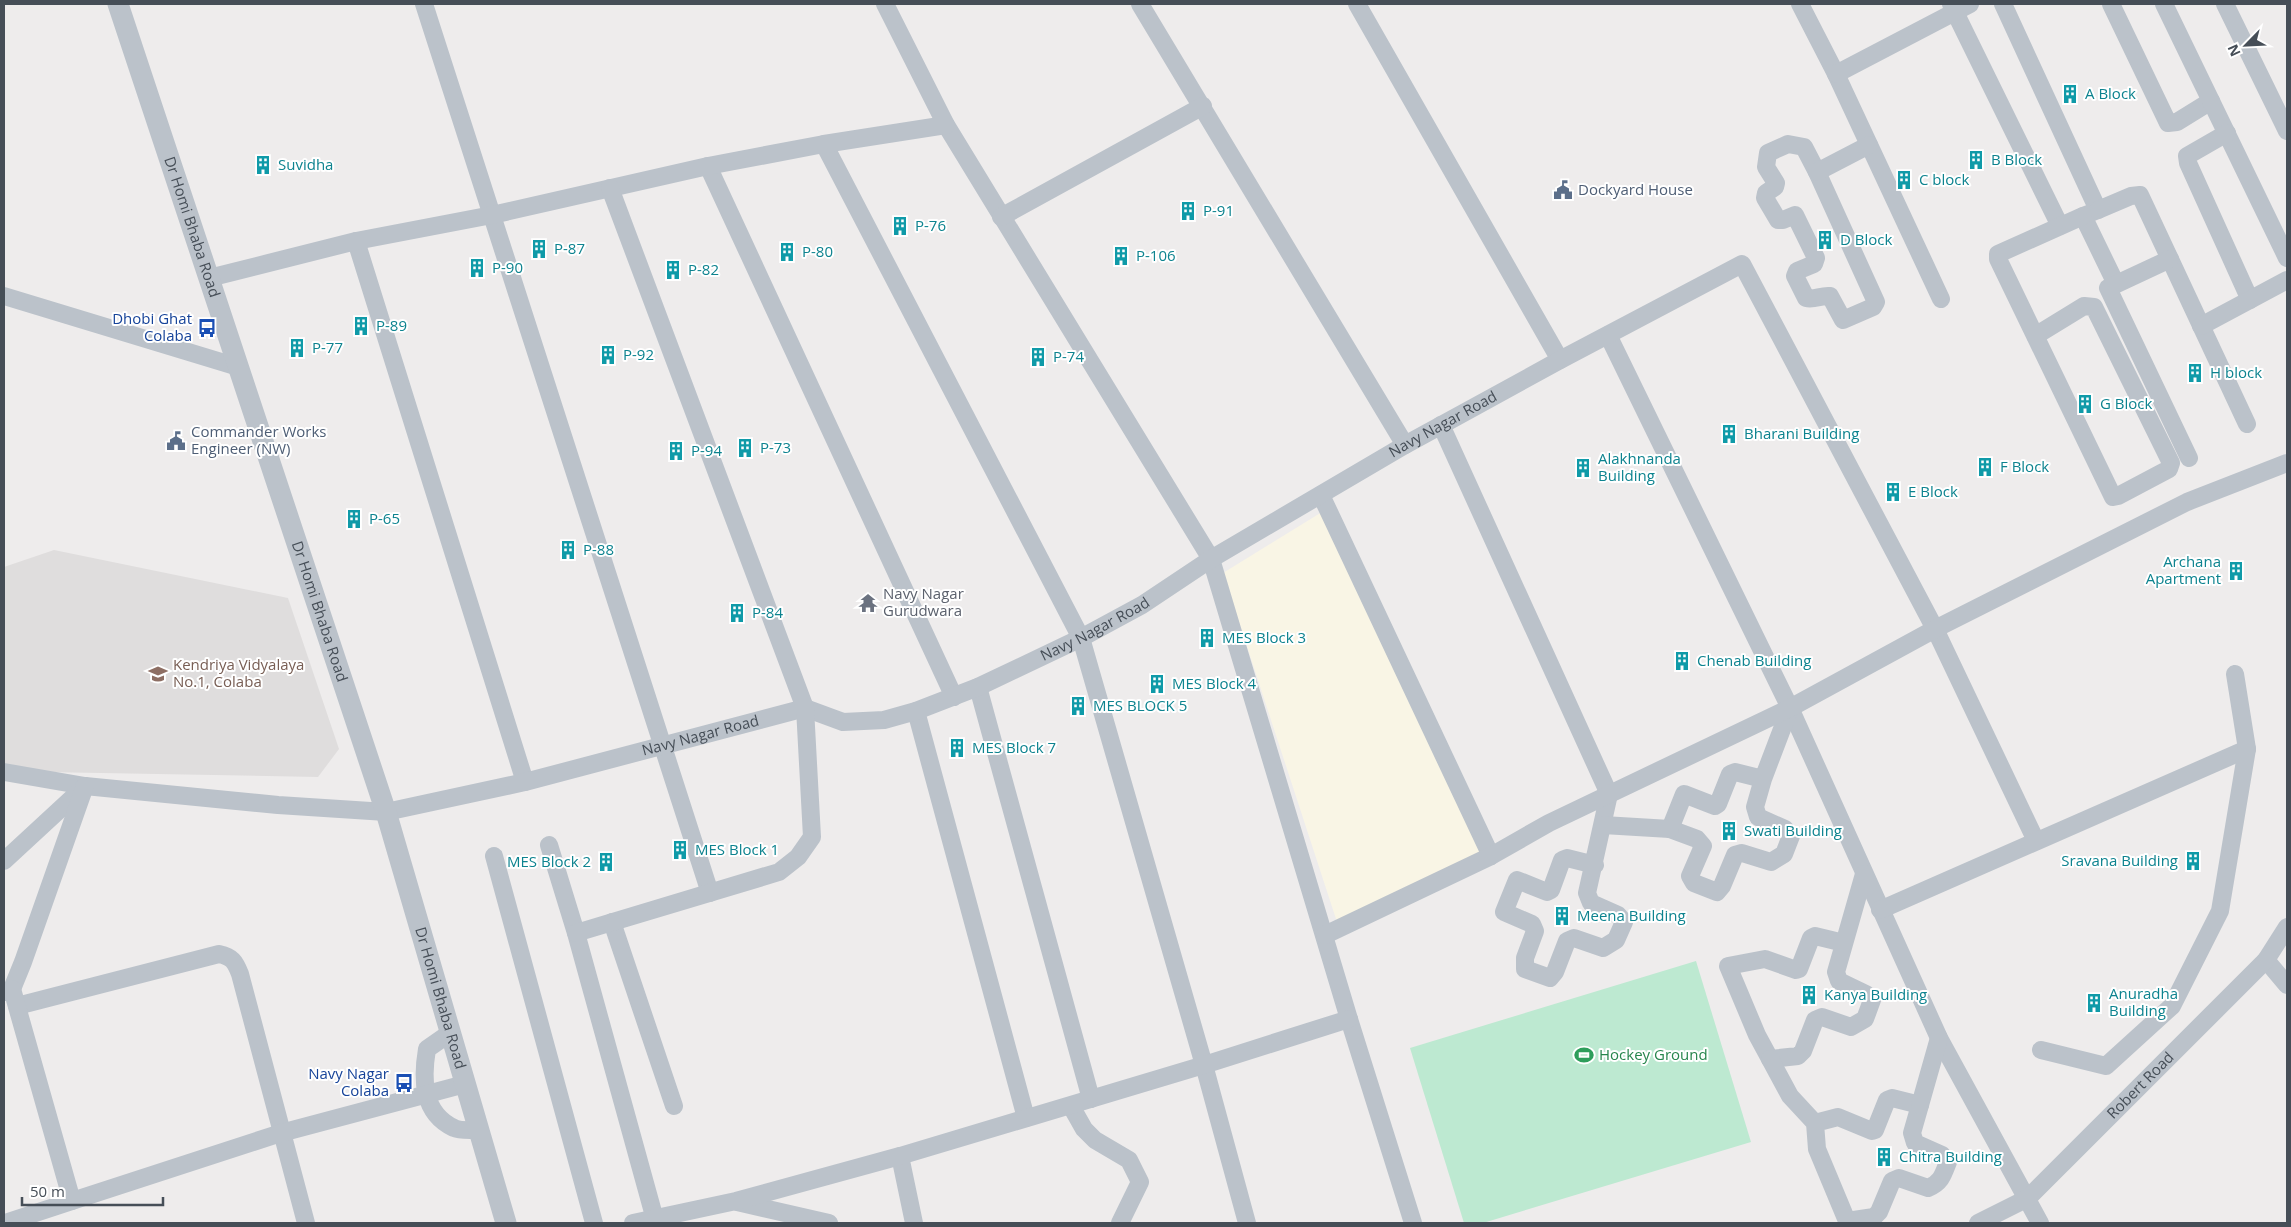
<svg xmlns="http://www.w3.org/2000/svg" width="2291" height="1227" viewBox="0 0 2291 1227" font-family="'Open Sans',sans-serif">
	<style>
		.commercial { fill: #f9f5e5 }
		.education { fill: #dfdddd }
		.green { fill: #bde9d1 }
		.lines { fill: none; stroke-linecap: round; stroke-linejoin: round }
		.minor { stroke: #bbc2ca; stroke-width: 18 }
		.tertiary { stroke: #bbc2ca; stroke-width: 21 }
		.labels { text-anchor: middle; stroke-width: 4; stroke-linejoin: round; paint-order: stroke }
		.culture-label { font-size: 15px; fill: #0d838f; stroke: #fff; text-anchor: start }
		.service-label { font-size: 15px; fill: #4e5e75; stroke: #fff; text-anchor: start }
		.street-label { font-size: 15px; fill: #464e57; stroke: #fff }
		.transit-label { font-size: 15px; fill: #164399; stroke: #fff; text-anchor: end }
		.worship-label { font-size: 15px; fill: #5b616d; stroke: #fff; text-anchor: start }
		.education-label { font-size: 15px; fill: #785e54; stroke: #fff; text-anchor: start }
		.leisure-label { font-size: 15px; fill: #27864d; stroke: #fff; text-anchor: start }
	</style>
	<rect width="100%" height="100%" fill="#eeecec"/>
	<!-- commercial -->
	<path class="commercial" d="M1322 512 1484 854 1337 922 1223 573Z"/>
	<!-- education -->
	<path class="education" d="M54 550 288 598 339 749 318 777 44 772 4 764V567Z"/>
	<!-- green -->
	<path class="green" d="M1696 961 1751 1142 1483 1223H1464L1410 1048Z"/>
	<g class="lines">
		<!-- minor -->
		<g class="minor">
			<path d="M424 4 710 893"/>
			<path d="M885 4 946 125 1211 559 1349 1019 1413 1223"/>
			<path d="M1140 4 1405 445"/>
			<path d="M1357 4 1560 360"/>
			<path d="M1800 4 1836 74 1941 299"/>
			<path d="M1951 4 2060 226"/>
			<path d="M2003 4 2098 210 2083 216 2116 284"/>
			<path d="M2111 4 2168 123 2177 122 2211 101"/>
			<path d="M2164 4 2287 258"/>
			<path d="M2225 4 2287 131"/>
			<path d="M1836 74 1970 4"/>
			<path d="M2227 133 2187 156 2188 163 2250 300"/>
			<path d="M824 144 1081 638 1204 1065 1247 1223"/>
			<path d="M1788 144 1804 147 1817 172 1876 302 1873 307 1843 320 1830 296C1821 295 1815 300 1806 298L1795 276 1797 271 1814 264 1816 258 1795 215 1783 220H1778L1765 198 1766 193 1775 187 1776 183 1766 167 1768 153Z"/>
			<path d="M708 166 954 697"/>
			<path d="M1817 172 1869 145"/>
			<path d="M2098 210 2131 196 2140 195 2247 424"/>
			<path d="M1001 217 1203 106"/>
			<path d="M356 241 525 782"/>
			<path d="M2170 259 2108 288 2189 458"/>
			<path d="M209 278 356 241 492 215 708 166 824 144 946 125"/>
			<path d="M4 296 238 367"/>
			<path d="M2201 326 2287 280"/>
			<path d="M1608 335 1790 708 1939 1038 2040 1223"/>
			<path d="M2035 336 2084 306 2094 307 2171 463 2169 469 2118 496 2113 497 1998 259V254L2083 216"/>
			<path d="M1441 425 1609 794 1587 893 1591 903 1618 915 1624 922 1616 940 1603 948 1574 938 1567 941 1555 972 1550 978 1525 969V958L1535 931 1532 924 1504 912 1517 880 1547 892 1551 890 1562 860 1567 858 1595 865"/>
			<path d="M1321 495 1491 856"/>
			<path d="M978 687 1091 1099"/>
			<path d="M916 711 1026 1118"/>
			<path id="s1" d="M4 772 85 786 278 805 386 812 525 782 805 708 843 722 884 720 916 711 978 687 1081 638 1142 605 1211 559 1405 445 1560 360 1742 264 1935 629 2036 841"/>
			<path d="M1763 779 1735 772 1730 774 1718 804 1715 806 1684 794 1670 829 1697 839 1703 846 1690 876 1694 883 1717 892 1722 886 1735 855 1742 853 1771 862 1784 854 1791 836 1785 829 1758 817 1755 807 1763 779 1790 708"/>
			<path d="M1603 825 1670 829"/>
			<path d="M549 845 576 933 656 1223"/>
			<path d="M494 856 594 1223"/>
			<path d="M4 861 83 788"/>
			<path d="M1880 910 2247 749"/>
			<path d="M612 922 674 1106"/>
			<path d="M576 933 779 872 798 857 812 837 805 708 610 188"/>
			<path d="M1325 935 1491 856 1549 823 1790 708 1935 629 2187 502 2287 463"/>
			<path d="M1844 943 1815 936 1811 938 1799 969 1796 970 1765 959 1728 966 1757 1035 1770 1059 1798 1056 1803 1051 1815 1020 1822 1017 1851 1027 1865 1019 1872 1000 1866 994 1839 981 1836 972 1864 874"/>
			<path d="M2266 960 2287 985"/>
			<path d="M4 992 12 989 23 962 85 786"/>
			<path d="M17 1006 219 954C232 957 235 961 240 974L306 1223"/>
			<path d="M450 1033 427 1049C422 1079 422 1113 454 1128 460 1131 471 1130 478 1130"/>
			<path d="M2041 1050 2106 1066 2172 1006 2220 911 2247 749 2235 674"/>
			<path d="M1770 1059 1790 1096 1815 1123 1838 1117 1872 1131 1875 1130 1887 1100 1892 1098 1920 1105 1912 1133 1915 1143 1942 1155 1948 1162C1943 1175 1941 1183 1928 1188L1899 1178 1892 1181 1879 1212 1874 1217 1847 1221 1817 1149 1815 1123"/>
			<path d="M1920 1105 1939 1038"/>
			<path d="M1071 1106 1084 1129 1095 1140 1129 1160 1140 1182 1120 1223"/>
			<path d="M900 1156 914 1223"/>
			<path d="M72 1201 281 1133 465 1084"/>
			<path d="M737 1202 829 1223"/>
			<path d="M5 1223 72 1201 12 989"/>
			<path d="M633 1223 736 1201 900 1156 1204 1065 1349 1019"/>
			<path id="s2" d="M1978 1223 2028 1198 2266 960 2287 927"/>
		</g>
		<!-- tertiary -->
		<path class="tertiary" id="s3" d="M118 4 386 812 506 1223"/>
	</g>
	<!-- icons -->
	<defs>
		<g id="building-bare" transform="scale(1.5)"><path d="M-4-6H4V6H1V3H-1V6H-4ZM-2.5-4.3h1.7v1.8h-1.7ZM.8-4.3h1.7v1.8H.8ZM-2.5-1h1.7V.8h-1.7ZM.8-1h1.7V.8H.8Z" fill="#0f9aa8" stroke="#fff" stroke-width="2.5" paint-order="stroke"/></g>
		<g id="civic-bare" transform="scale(1.5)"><path d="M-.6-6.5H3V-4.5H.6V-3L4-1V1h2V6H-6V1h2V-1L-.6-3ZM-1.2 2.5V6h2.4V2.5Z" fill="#5c6f8a" stroke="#fff" stroke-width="2.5" paint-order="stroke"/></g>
		<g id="bus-bare" transform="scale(1.5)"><path d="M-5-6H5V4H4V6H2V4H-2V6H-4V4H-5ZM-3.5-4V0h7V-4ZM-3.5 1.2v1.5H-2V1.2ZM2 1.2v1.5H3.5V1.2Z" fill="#1a4fb4" stroke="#fff" stroke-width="2.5" paint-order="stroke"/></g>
		<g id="temple-bare" transform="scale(1.5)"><path d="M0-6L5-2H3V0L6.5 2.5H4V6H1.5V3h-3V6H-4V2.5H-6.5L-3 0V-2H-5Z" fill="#6b7280" stroke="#fff" stroke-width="2.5" paint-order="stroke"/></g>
		<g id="school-bare" transform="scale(1.5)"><path d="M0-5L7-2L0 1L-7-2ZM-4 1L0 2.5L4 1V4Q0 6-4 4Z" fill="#8d6e63" stroke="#fff" stroke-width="2.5" paint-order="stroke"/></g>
		<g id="stadium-bare" transform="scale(1.5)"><path d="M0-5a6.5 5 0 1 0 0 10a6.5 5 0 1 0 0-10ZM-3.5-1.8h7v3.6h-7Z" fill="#2e9e5b" stroke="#fff" stroke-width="2.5" paint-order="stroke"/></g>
	</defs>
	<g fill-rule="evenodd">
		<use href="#building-bare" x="2070" y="94"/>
		<use href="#building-bare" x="1976" y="160"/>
		<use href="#building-bare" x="263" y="165"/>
		<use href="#building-bare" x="1904" y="180"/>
		<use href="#civic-bare" x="1563" y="190"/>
		<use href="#building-bare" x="1188" y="211"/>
		<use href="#building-bare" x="900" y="226"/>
		<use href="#building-bare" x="1825" y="240"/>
		<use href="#building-bare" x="539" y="249"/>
		<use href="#building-bare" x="787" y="252"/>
		<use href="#building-bare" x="1121" y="256"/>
		<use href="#building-bare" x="477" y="268"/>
		<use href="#building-bare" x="673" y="270"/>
		<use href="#building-bare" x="361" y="326"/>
		<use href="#bus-bare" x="207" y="328"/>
		<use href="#building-bare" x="297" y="348"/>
		<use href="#building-bare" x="608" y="355"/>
		<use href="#building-bare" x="1038" y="357"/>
		<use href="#building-bare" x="2195" y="373"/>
		<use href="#building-bare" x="2085" y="404"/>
		<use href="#building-bare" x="1729" y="434"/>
		<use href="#civic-bare" x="176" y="441"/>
		<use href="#building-bare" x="745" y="448"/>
		<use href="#building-bare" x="676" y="451"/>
		<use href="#building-bare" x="1985" y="467"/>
		<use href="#building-bare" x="1583" y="468"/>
		<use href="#building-bare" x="1893" y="492"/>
		<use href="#building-bare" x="354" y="519"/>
		<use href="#building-bare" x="568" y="550"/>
		<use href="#building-bare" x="2236" y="571"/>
		<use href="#temple-bare" x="868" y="603"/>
		<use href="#building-bare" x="737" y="613"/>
		<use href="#building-bare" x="1207" y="638"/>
		<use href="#building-bare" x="1682" y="661"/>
		<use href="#school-bare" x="158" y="674"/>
		<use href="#building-bare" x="1157" y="684"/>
		<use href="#building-bare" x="1078" y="706"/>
		<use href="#building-bare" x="957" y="748"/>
		<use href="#building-bare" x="1729" y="831"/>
		<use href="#building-bare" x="680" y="850"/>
		<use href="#building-bare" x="2193" y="861"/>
		<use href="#building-bare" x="606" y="862"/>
		<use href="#building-bare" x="1562" y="916"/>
		<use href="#building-bare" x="1809" y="995"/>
		<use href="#building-bare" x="2094" y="1003"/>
		<use href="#stadium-bare" x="1584" y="1055"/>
		<use href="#bus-bare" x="404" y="1083"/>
		<use href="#building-bare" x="1884" y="1157"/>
	</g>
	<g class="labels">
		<!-- culture labels -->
		<g class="culture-label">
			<text x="2085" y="99">A Block</text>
			<text x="1991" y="165">B Block</text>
			<text x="278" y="170">Suvidha</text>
			<text x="1919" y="185">C block</text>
			<text x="1203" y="216">P-91</text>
			<text x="915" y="231">P-76</text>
			<text x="1840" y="245">D Block</text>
			<text x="554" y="254">P-87</text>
			<text x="802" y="257">P-80</text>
			<text x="1136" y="261">P-106</text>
			<text x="492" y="273">P-90</text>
			<text x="688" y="275">P-82</text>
			<text x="376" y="331">P-89</text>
			<text x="312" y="353">P-77</text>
			<text x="623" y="360">P-92</text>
			<text x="1053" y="362">P-74</text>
			<text x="2210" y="378">H block</text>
			<text x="2100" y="409">G Block</text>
			<text x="1744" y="439">Bharani Building</text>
			<text x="760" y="453">P-73</text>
			<text x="691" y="456">P-94</text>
			<text x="1598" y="464">Alakhnanda<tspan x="1598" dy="17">Building</tspan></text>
			<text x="2000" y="472">F Block</text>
			<text x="1908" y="497">E Block</text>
			<text x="369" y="524">P-65</text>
			<text x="583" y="555">P-88</text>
			<text x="2221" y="567" text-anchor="end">Archana<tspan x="2221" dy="17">Apartment</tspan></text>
			<text x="752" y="618">P-84</text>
			<text x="1222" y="643">MES Block 3</text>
			<text x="1697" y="666">Chenab Building</text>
			<text x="1172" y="689">MES Block 4</text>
			<text x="1093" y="711">MES BLOCK 5</text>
			<text x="972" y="753">MES Block 7</text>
			<text x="1744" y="836">Swati Building</text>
			<text x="695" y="855">MES Block 1</text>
			<text x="2178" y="866" text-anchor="end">Sravana Building</text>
			<text x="591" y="867" text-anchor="end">MES Block 2</text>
			<text x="1577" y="921">Meena Building</text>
			<text x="2109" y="999">Anuradha<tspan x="2109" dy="17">Building</tspan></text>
			<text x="1824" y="1000">Kanya Building</text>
			<text x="1899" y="1162">Chitra Building</text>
		</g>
		<!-- service labels -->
		<g class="service-label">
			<text x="1578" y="195">Dockyard House</text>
			<text x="191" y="437">Commander Works<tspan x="191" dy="17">Engineer (NW)</tspan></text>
		</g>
		<!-- street labels -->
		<g class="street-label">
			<text dy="5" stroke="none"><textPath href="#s3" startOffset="235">Dr Homi Bhaba Road</textPath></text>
			<text dy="5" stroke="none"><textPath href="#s1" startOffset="1532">Navy Nagar Road</textPath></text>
			<text dy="5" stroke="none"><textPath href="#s3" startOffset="640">Dr Homi Bhaba Road</textPath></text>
			<text dy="5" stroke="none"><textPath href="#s1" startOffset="1128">Navy Nagar Road</textPath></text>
			<text dy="5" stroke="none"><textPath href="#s1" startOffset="708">Navy Nagar Road</textPath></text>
			<text dy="5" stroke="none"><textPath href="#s3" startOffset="1045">Dr Homi Bhaba Road</textPath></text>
			<text dy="5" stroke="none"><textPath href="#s2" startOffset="215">Robert Road</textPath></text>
		</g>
		<!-- transit labels -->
		<g class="transit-label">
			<text x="192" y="324">Dhobi Ghat<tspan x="192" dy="17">Colaba</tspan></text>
			<text x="389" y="1079">Navy Nagar<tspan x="389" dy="17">Colaba</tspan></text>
		</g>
		<!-- worship labels -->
		<g class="worship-label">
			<text x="883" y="599">Navy Nagar<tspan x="883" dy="17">Gurudwara</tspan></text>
		</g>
		<!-- education labels -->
		<g class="education-label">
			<text x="173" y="670">Kendriya Vidyalaya<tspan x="173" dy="17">No.1, Colaba</tspan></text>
		</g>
		<!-- leisure labels -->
		<g class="leisure-label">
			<text x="1599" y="1060">Hockey Ground</text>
		</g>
	</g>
	<!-- border -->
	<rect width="2291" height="1227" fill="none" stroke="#464e57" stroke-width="10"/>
	<!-- north arrow -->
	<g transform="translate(2246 45) rotate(246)" stroke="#ffffff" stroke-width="4" paint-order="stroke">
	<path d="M0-4L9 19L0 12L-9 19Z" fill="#464e57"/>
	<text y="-8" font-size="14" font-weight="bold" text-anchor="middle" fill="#464e57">N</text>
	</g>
	<!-- scale -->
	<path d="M22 1197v8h141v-8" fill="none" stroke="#464e57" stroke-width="2.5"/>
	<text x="30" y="1197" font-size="15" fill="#464e57" stroke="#ffffff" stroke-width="4" paint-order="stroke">50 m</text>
</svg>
